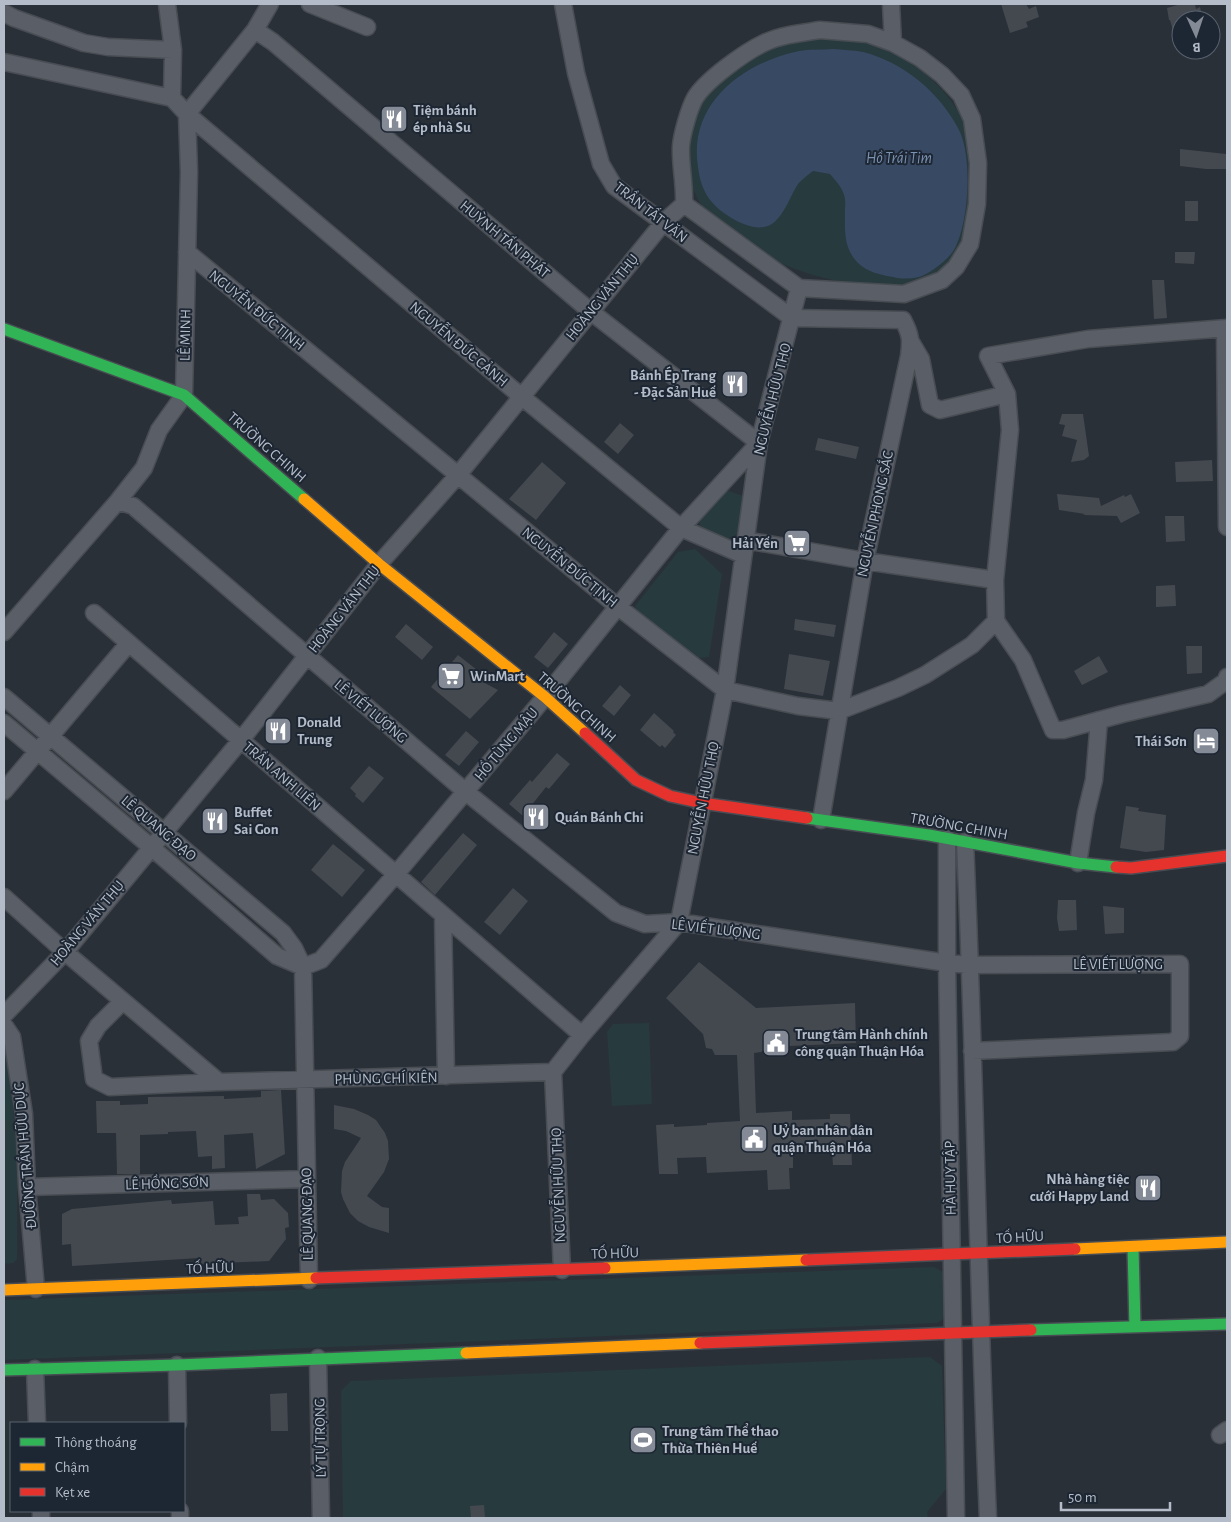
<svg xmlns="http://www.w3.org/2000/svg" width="1231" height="1522" viewBox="0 0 1231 1522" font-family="'Alegreya Sans',sans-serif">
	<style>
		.green { fill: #273a3e }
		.water { fill: #384963 }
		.building { fill: #444950 }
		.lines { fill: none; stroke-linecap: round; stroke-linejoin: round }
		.street-casing { stroke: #484c53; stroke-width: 19 }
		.fast-casing { stroke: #484c53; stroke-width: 14 }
		.slow-casing { stroke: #484c53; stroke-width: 14 }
		.jam-casing { stroke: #484c53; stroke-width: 14 }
		.street { stroke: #5a5e66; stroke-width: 16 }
		.fast { stroke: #30b455; stroke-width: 11 }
		.slow { stroke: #ff9f0a; stroke-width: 11 }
		.jam { stroke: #e5322d; stroke-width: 11 }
		.labels { text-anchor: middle; stroke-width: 4; stroke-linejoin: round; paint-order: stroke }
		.poi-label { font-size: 15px; font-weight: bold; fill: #b4bcc9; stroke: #1d2633; text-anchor: start }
		.street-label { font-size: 15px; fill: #b4bcc9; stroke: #1d2633 }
		.water-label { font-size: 16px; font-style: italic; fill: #7c92b1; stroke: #1d2633 }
	</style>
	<rect width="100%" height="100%" fill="#2a3038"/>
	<!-- green -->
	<path class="green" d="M819 39C840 39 863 40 882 48 911 59 940 83 957 109 970 132 970 154 971 179 971 187 973 197 972 205 971 213 968 222 966 230 964 236 963 245 960 250 949 269 931 281 910 286 901 288 889 286 880 286 839 285 789 271 754 249 744 242 734 233 724 225 717 219 707 213 702 206 689 187 686 166 689 145 690 138 690 130 692 124 707 70 769 44 819 39Z
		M729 491 743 496 746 499 741 530C728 546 715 535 700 528V520L723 492Z
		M695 549 722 574 709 657 691 659 640 618 635 606 678 552Z
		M649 1023 652 1104 612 1106 607 1032 613 1024Z
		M4 1042 10 1059 17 1164V1259L13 1263 4 1264Z
		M934 1267 943 1272 946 1277V1313L942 1320 937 1323 4 1360V1300Z
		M930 1357 942 1366 946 1489 927 1512 928 1518H343L341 1391 351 1381Z"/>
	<!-- water -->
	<path class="water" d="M833 49C843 50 853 50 863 52 903 62 939 92 958 128 973 155 969 219 956 246 952 257 930 274 919 277 910 279 901 279 893 277 881 275 867 272 858 263 843 248 845 230 845 210 845 206 846 200 844 195 842 187 835 180 830 174L813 171C808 175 802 179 798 184 790 196 783 220 768 226 756 230 745 225 735 220 712 207 701 193 698 167 688 104 742 63 799 51 809 49 822 50 833 49Z"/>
	<!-- building -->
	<path class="building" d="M1001 4H1026L1029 9 1036 6 1039 17 1026 22 1028 27 1010 33Z
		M1181 4H1195L1196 9 1200 7 1203 20H1181V45H1177L1170 20H1169L1167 8Z
		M1180 149 1226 154V169H1206L1180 166Z
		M1185 201H1198V221H1185Z
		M1175 252H1195L1194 264 1175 263Z
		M1152 280H1164L1167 318 1154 319Z
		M1062 414H1083L1089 456 1084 460 1071 462 1077 440 1062 436 1065 425 1059 424Z
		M620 423 634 435 618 454 604 442Z
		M818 438 859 447 856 459 815 450Z
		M1212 460 1213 481 1176 482 1175 462Z
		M542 462 566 483 536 520 509 499Z
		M1057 494 1099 498 1101 506 1124 495 1125 497 1131 494 1140 513 1121 523 1117 516 1083 515 1085 514 1059 510Z
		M1165 516H1184L1185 541 1166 542Z
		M1175 585 1176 606 1156 607V586Z
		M795 619 836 625 834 637 794 630Z
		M406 624 433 647 422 660 395 637Z
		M554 632 568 644 548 668 534 657Z
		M1186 646H1202V673L1187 674Z
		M789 654 830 661 823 696 784 689Z
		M458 655 486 677 483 682 498 690 470 719 431 687Z
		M1099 656 1108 672 1082 685 1074 671Z
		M620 685 631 695 614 716 602 706Z
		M654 713 674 731 673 732 676 735 665 748 662 745 660 747 640 730Z
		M466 731 479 742 459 766 445 755Z
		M557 753 570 764 549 789 546 787 523 816 509 804 530 780 532 782Z
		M369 766 384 778 363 803 355 796 356 794 350 788Z
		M1126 806 1139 808 1138 811 1166 815 1164 850 1146 852 1120 848Z
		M463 833 477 845 435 895 421 882Z
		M333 844 365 870 342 897 311 870Z
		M513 888 528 901 500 935 484 922Z
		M1058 900H1076L1077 930 1059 931 1057 918Z
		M1103 906 1124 908V933L1105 934Z
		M699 962 756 1008 855 1003 856 1043 767 1047 761 1052 754 1053 756 1113 792 1111V1120L830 1119V1114H850L852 1165H833L832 1151 793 1153V1168H789L790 1189 768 1190 767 1170 707 1173 706 1157 677 1158 678 1174H659L656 1125 674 1124V1127L707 1125V1123L740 1121 737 1055H715L712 1049 706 1048 703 1034 666 998Z
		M281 1090 285 1154 256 1169 253 1133 224 1135 225 1168 212 1169V1156L198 1157 196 1131 168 1132V1134L140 1135V1174H117L116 1133H97L96 1101H120V1105L148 1104V1097L224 1096V1099L261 1097V1091Z
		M334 1105 354 1109 368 1115 376 1120 385 1133 388 1141 389 1159 384 1172 367 1196 382 1207 389 1208V1233L369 1227 358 1221 350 1213 343 1199 341 1192 342 1171 345 1162 361 1138 346 1131 334 1129Z
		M247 1194H260L261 1200 274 1199 288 1213 289 1227 285 1228 286 1239 269 1261 199 1264V1258L72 1266 71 1244 62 1245V1214L72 1209 171 1200 172 1204 213 1201 215 1225 239 1224 238 1217 248 1216Z
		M287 1393 288 1431H271L270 1394Z
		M484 1505 485 1518H471L470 1506Z"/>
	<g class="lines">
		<!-- street casing -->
		<g class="street-casing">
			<path id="street" d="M167 4 173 50 172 98 187 114 522 397 681 528 743 555
				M310 4 367 27
				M563 4 576 73 601 164 614 186 792 318 903 320C911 335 911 340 909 356L865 561 821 820
				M891 4 893 43
				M4 13 14 18 84 43 108 47 173 50
				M255 30 273 42 590 311 759 443 681 528 545 697 396 874 321 960 303 967
				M820 30 868 34 893 43 920 58 942 75 961 95 972 119 978 163 977 204 970 244 956 267 942 280 904 294 799 288 684 204C685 184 680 165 681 146 682 134 689 109 695 98 706 80 745 52 764 43 781 35 801 33 820 30Z
				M4 62 172 98
				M187 252 617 606 725 690 798 706 839 711 898 688 925 675 972 645 996 621
				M1227 328 1088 339 988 356 1007 394 1010 430 995 580 996 621 1023 660 1053 730H1063L1122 714 1208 694 1226 681 1227 677
				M1225 329 1227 527
				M911 342 921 359 930 405 940 410 1007 394
				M118 501 133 506 466 792 616 913 645 924 679 922 947 963 970 965 1180 964V1036L1173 1042 972 1051
				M745 540 865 561 995 580
				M94 613 582 1035
				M4 632 118 501 144 468 159 430 184 395 189 172 187 114 255 30 270 4
				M4 697 283 933 294 948 303 967 309 1280
				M4 723 151 847 277 956 303 967
				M4 791 129 643
				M947 839V963L956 1518
				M965 842C975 1067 978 1293 988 1518
				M1078 863 1086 813 1094 780 1099 720
				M4 897 65 952 219 1082
				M443 915 446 1076
				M123 1001 98 1026 89 1041 94 1079 110 1087 219 1082 553 1072
				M4 1015 65 952 241 740 379 564 458 475 663 223 684 204
				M4 1025 12 1037 24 1114 27 1187 36 1289
				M27 1187 307 1179
				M562 1270 553 1072 582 1035 679 922 725 690 759 443 799 288
				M318 1358 321 1518
				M177 1365 178 1423
				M35 1369 37 1423
				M1220 1435 1227 1430
				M41 1511V1518
				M180 1511V1518"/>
		</g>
		<!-- fast casing -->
		<g class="fast-casing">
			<path id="fast" d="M4 329 184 395 304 499
				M807 818 929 835 1078 863 1116 867
				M1133 1247 1135 1327
				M1031 1330 1227 1324
				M4 1370 177 1365 466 1353"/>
		</g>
		<!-- slow casing -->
		<g class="slow-casing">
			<path id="slow" d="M304 499 379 564 545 697 585 733
				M1075 1249 1227 1242
				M605 1268 806 1260
				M4 1290 316 1278
				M466 1353 700 1343"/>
		</g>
		<!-- jam casing -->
		<g class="jam-casing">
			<path id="jam" d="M585 733 636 780 670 796 702 803 807 818
				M1116 867 1131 868 1227 856
				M806 1260 1075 1249
				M316 1278 605 1268
				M700 1343 1031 1330"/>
		</g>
		<!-- street -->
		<use href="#street" class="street"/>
		<!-- fast -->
		<use href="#fast" class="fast"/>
		<!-- slow -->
		<use href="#slow" class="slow"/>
		<!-- jam -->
		<use href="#jam" class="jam"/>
	</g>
	<!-- icons -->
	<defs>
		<g id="restaurant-square" transform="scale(1.4375)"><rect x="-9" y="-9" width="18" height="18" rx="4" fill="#848b96" stroke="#1d2633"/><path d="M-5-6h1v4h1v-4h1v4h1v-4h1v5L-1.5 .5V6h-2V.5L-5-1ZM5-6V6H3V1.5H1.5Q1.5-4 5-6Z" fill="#fff"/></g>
		<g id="supermarket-square" transform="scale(1.4375)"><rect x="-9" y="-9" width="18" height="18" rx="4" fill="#848b96" stroke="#1d2633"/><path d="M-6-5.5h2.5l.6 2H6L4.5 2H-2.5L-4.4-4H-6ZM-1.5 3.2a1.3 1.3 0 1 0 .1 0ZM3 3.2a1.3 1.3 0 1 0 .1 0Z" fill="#fff"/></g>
		<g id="hotel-square" transform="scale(1.4375)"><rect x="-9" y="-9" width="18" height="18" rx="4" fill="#848b96" stroke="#1d2633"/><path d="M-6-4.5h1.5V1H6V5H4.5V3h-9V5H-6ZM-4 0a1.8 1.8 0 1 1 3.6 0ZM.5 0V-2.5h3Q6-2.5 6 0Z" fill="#fff"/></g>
		<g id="civic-square" transform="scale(1.4375)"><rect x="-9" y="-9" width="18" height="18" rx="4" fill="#848b96" stroke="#1d2633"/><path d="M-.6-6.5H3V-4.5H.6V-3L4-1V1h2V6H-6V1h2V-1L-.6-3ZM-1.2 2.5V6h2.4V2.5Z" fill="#fff"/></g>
		<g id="stadium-square" transform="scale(1.4375)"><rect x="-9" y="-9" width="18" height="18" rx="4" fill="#848b96" stroke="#1d2633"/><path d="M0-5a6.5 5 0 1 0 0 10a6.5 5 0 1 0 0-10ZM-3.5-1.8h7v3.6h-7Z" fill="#fff"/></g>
	</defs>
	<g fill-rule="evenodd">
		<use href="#restaurant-square" x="394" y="119"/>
		<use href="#restaurant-square" x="735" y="384"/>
		<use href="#supermarket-square" x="797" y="543"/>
		<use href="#supermarket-square" x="451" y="676"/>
		<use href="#restaurant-square" x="278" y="731"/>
		<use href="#hotel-square" x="1206" y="741"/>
		<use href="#restaurant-square" x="536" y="817"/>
		<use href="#restaurant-square" x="215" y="821"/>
		<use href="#civic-square" x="776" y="1043"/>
		<use href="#civic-square" x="754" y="1139"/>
		<use href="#restaurant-square" x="1148" y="1188"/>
		<use href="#stadium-square" x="643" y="1440"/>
	</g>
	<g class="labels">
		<!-- poi labels -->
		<g class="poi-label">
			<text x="413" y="115">Tiệm bánh<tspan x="413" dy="17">ép nhà Su</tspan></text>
			<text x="716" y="380" text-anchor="end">Bánh Ép Trang<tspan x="716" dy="17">- Đặc Sản Huế</tspan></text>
			<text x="778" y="548" text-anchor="end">Hải Yến</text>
			<text x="470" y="681">WinMart</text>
			<text x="297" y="727">Donald<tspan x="297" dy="17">Trung</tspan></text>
			<text x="1187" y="746" text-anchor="end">Thái Sơn</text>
			<text x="234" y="817">Buffet<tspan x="234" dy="17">Sai Gon</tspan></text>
			<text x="555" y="822">Quán Bánh Chi</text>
			<text x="795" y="1039">Trung tâm Hành chính<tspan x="795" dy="17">công quận Thuận Hóa</tspan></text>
			<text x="773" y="1135">Uỷ ban nhân dân<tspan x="773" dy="17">quận Thuận Hóa</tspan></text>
			<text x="1129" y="1184" text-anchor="end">Nhà hàng tiệc<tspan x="1129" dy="17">cưới Happy Land</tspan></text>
			<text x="662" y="1436">Trung tâm Thể thao<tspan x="662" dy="17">Thừa Thiên Huế</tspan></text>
		</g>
		<!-- street labels -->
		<g class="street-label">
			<text transform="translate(651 212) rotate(38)" y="5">TRẦN TẤT VĂN</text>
			<text transform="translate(505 239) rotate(40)" y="5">HUỲNH TẤN PHÁT</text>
			<text transform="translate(602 297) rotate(-51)" y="5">HOÀNG VĂN THỤ</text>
			<text transform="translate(257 310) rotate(39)" y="5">NGUYỄN ĐỨC TỊNH</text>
			<text transform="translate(185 335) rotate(-89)" y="5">LÊ MINH</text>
			<text transform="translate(459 344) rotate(40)" y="5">NGUYỄN ĐỨC CẢNH</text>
			<text transform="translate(772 399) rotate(-76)" y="5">NGUYỄN HỮU THỌ</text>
			<text transform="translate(267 447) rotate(41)" y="5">TRƯỜNG CHINH</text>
			<text transform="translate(875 514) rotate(-78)" y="5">NGUYỄN PHONG SẮC</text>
			<text transform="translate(570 567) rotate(39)" y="5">NGUYỄN ĐỨC TỊNH</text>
			<text transform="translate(344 609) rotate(-52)" y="5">HOÀNG VĂN THỤ</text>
			<text transform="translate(577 707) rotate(41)" y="5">TRƯỜNG CHINH</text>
			<text transform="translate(371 711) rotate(40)" y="5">LÊ VIẾT LƯỢNG</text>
			<text transform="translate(506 744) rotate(-50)" y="5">HỒ TÙNG MẬU</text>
			<text transform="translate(282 776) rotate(41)" y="5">TRẦN ANH LIÊN</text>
			<text transform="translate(703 798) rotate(-79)" y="5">NGUYỄN HỮU THỌ</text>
			<text transform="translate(959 826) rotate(10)" y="5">TRƯỜNG CHINH</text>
			<text transform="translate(159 828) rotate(40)" y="5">LÊ QUANG ĐẠO</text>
			<text transform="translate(87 923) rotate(-50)" y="5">HOÀNG VĂN THỤ</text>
			<text transform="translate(716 929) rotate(7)" y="5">LÊ VIẾT LƯỢNG</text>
			<text x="1118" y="969">LÊ VIẾT LƯỢNG</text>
			<text transform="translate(386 1078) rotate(-1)" y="5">PHÙNG CHÍ KIÊN</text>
			<text transform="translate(25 1156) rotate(-95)" y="5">ĐƯỜNG TRẦN HỮU DỰC</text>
			<text transform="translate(950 1178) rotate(-91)" y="5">HÀ HUY TẬP</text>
			<text transform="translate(167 1183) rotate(-2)" y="5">LÊ HỒNG SƠN</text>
			<text transform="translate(558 1185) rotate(-92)" y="5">NGUYỄN HỮU THỌ</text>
			<text transform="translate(307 1214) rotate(-91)" y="5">LÊ QUANG ĐẠO</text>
			<text transform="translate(1020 1237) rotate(-3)" y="5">TỐ HỮU</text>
			<text transform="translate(615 1253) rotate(-2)" y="5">TỐ HỮU</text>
			<text transform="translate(210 1268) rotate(-2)" y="5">TỐ HỮU</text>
			<text transform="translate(320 1438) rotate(-91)" y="5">LÝ TỰ TRỌNG</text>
		</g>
		<!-- water labels -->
		<g class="water-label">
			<text x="899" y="163">Hồ Trái Tim</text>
		</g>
	</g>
	<!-- border -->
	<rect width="1231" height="1522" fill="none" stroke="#b4bcc9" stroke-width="10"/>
	<!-- legend -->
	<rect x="10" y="1422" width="175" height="90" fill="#1d2633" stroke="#59626f"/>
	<rect x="20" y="1438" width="25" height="8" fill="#30b455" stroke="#59626f"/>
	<text x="55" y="1447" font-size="15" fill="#b4bcc9">Thông thoáng</text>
	<rect x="20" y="1463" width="25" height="8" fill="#ff9f0a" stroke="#59626f"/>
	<text x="55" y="1472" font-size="15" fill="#b4bcc9">Chậm</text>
	<rect x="20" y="1488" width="25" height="8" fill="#e5322d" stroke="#59626f"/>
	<text x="55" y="1497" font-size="15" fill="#b4bcc9">Kẹt xe</text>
	<!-- north arrow -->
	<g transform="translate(1196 35) rotate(177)"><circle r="24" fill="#1d2633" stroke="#59626f"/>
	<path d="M0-4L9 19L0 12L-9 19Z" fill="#848b96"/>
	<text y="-8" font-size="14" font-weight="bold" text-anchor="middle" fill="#b4bcc9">B</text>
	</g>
	<!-- scale -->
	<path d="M1061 1502v8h109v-8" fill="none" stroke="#b4bcc9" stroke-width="2.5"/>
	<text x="1068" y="1502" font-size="15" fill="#b4bcc9" stroke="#1d2633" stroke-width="4" paint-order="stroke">50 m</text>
</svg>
